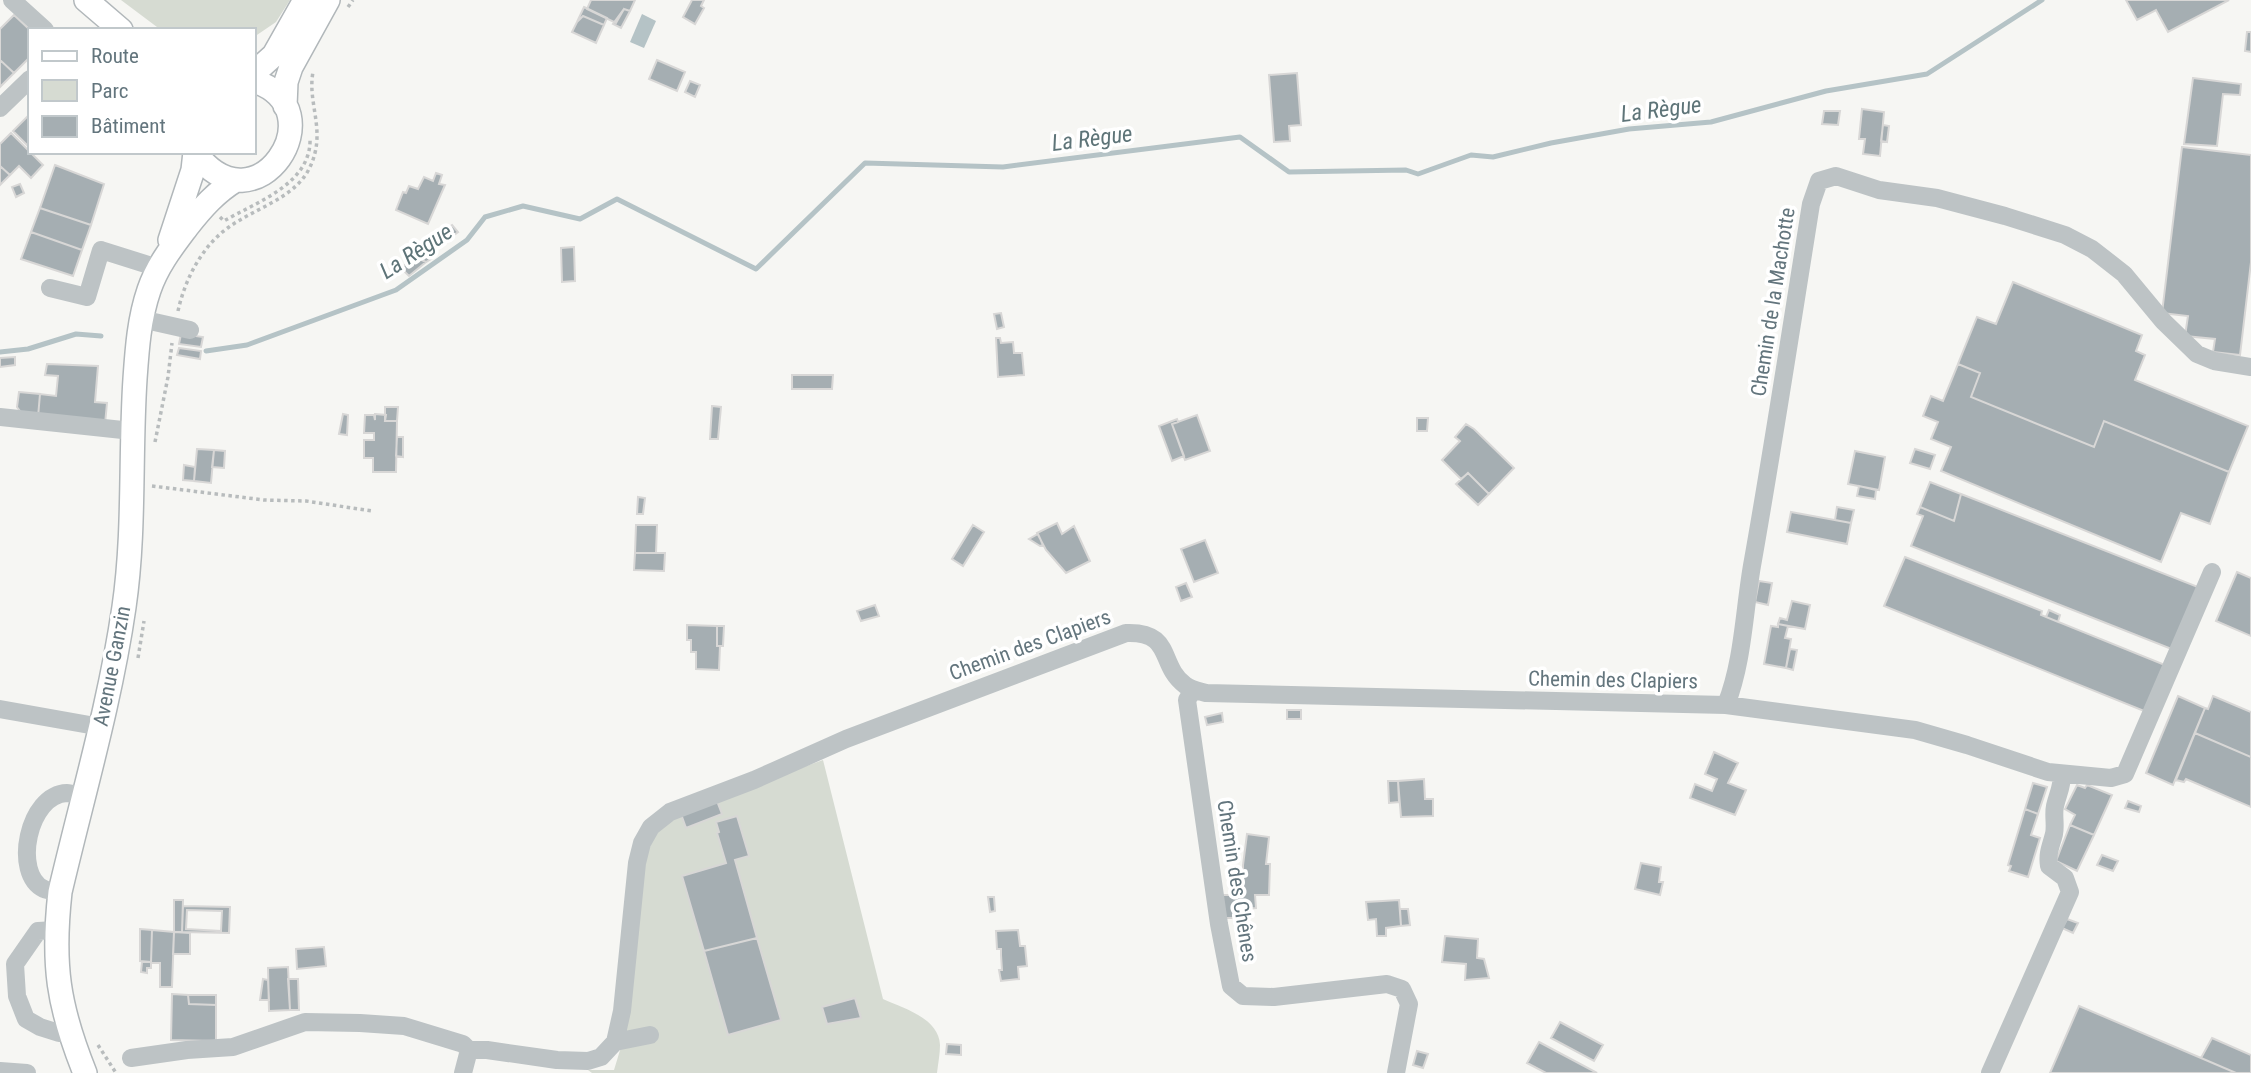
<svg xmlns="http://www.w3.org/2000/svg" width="2251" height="1073" viewBox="0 0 2251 1073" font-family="'Roboto Condensed',sans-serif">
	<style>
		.green { fill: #d6dbd2 }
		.water { fill: #b5c3c6 }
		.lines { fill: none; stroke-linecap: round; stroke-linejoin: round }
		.stream { stroke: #b5c3c6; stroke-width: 5 }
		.building { fill: #a5aeb2; stroke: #d8d7d6; stroke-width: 2; fill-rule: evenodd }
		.major-casing { stroke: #b1b7ba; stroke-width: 26 }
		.path { stroke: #b8bcbd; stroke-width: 3.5; stroke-dasharray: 3.5 3.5; stroke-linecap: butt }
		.minor { stroke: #bdc3c5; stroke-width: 18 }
		.major { stroke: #fff; stroke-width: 23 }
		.labels { text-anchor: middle; stroke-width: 7; stroke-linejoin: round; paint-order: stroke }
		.street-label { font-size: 21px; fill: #63757d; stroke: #fff }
		.water-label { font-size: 23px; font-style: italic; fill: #5e7478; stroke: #fff }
	</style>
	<rect width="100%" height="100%" fill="#f6f6f3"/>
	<!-- green -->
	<path class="green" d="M121 0H290L276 22 254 37V30H161Z
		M823 760 883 999C903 1008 939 1018 940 1045 940 1054 938 1064 937 1073H592L588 1070H614L621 1047 643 862 658 829 681 811Z"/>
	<!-- water -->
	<path class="water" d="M642 14 656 21 644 48 630 42Z"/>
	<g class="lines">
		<!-- stream -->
		<path class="stream" d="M206 351 247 345 396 290 467 240 485 217 523 206 580 219 617 199 756 269 865 163 1003 167 1240 137 1289 172 1406 170 1418 174 1471 155 1493 157 1551 143 1629 129 1711 122 1826 91 1927 74 2042 0
			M0 352 28 349 76 334 101 336"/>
	</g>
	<!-- building -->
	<path class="building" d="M591 0H635L630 11 624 9 616 23 587 9Z
		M692 0H704L701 6 704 8 695 24 683 17Z
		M2126 0H2229L2168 32 2156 10 2137 20Z
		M584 7 607 18 604 25 583 16 577 22Z
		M624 9 630 11 621 28 613 24Z
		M14 15 30 30V57L14 73 0 60V29Z
		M583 16 604 25 596 43 572 32 577 22Z
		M2247 32H2251V52L2245 51Z
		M0 60 14 73 0 87Z
		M657 60 685 72 677 91 649 79Z
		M1297 73 1301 125 1289 126 1290 141 1274 142 1269 75Z
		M2193 78 2241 84 2240 95 2223 94 2217 146 2184 144Z
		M690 81 700 85 695 97 685 92Z
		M1862 109 1884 112 1880 156 1863 154 1865 139H1859Z
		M1824 111H1840L1838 125 1822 124Z
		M30 114V148L13 131Z
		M1883 125 1889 126 1887 142 1881 141Z
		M11 133 43 165 31 178 19 166 10 175 0 166V144Z
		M2182 147 2251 155V262L2240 355 2213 352 2215 339 2185 336 2188 316 2162 313Z
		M55 165 104 184 91 225 40 208Z
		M0 166 10 175 0 185Z
		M436 173 442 175 439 184 445 185 428 224 396 210 403 192 406 193 409 186 418 189 424 177 433 181Z
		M20 184 24 193 16 197 12 187Z
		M40 208 91 225 82 250 31 232Z
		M452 225 458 232 449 239 443 232Z
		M31 232 82 250 73 276 21 259Z
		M574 247 575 281 562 282 561 248Z
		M419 250 431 259 426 262 415 257Z
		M415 257 426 262 409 276 401 268Z
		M2013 282 2142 335 2136 351 2145 355 2135 380 2248 426 2229 472 2104 421 2094 447 1971 397 1980 373 1958 364 1977 317 1996 324Z
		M1001 313 1004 327 997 329 994 314Z
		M181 334 203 337 201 347 179 344Z
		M996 338H1000L1001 343 1013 342 1014 353H1022L1024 375 998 377Z
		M179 348 201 351 200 359 177 355Z
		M15 357V365L0 367V358Z
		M47 364 98 366 95 402 107 403 105 424 38 417 40 394 56 396 58 376 45 375Z
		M1958 364 1980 373 1971 397 2094 447 2104 421 2229 472 2210 524 2181 513 2161 562 1941 471 1951 447 1931 439 1938 422 1923 416 1931 396 1943 401Z
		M792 375H833L832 389H792Z
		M19 392 40 394 38 417 23 415 17 407Z
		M712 406 721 407 718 439H710Z
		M385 407H398L397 421H385Z
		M343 414 348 415 347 435 339 434Z
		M375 414 386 415 385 421H397L396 472H373V458H364V440H374V433H364L365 415H374L375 420Z
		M1197 415 1210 451 1185 460 1172 424Z
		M1417 418H1428L1427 431H1417Z
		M1177 419 1178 422 1172 424 1184 456 1172 461 1159 426Z
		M1466 424 1474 429 1514 468 1489 494 1468 473 1461 479 1442 460 1460 441 1455 437Z
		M397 437H403V457L396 456Z
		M197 449 214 450 211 483 194 481Z
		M1915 449 1935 455 1930 469 1910 463Z
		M214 450 225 451 224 468 212 467Z
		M1855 451 1885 457 1879 490 1848 484Z
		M184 465 195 467 194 481 183 480Z
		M1468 473 1489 494 1478 505 1456 484Z
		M1930 482 1961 494 1954 521 1920 507Z
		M1859 486 1876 490 1875 499 1857 496Z
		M1961 494 2198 587 2174 650 1911 546 1923 516 1917 514 1920 507 1954 521Z
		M638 497 645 498 643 514H637Z
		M1837 507 1854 510 1851 523 1835 520Z
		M1791 512 1851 523 1847 544 1787 532Z
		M1057 523 1062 534 1074 526 1090 561 1066 573 1046 550 1037 533Z
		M636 525H657L656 553H635Z
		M973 525 984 532 963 566 952 559Z
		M1038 534 1043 545 1040 546 1029 539Z
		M1205 540 1218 573 1194 582 1181 549Z
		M635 553H665L664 571 634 570Z
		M1905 557 2042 611 2041 615 2165 665 2144 711 1884 606Z
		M2237 572 2251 578V636L2216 621Z
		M1759 581 1772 583 1768 605 1755 602Z
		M1186 583 1192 597 1181 601 1176 587Z
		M1792 601 1810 605 1805 629 1778 624 1780 618 1787 620Z
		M875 605 879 616 861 621 857 611Z
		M2049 610 2060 615 2058 622 2046 617Z
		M1778 624 1788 626 1785 638 1791 639 1786 668 1764 664 1771 626 1778 627Z
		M687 625 717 626V646H720L719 670 696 669V652H691V640H687Z
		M717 626H724L723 646H717Z
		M1790 649 1797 650 1793 670 1786 668Z
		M2178 696 2205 708 2173 785 2146 773Z
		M2213 696 2251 712V757L2195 733 2205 708 2208 709Z
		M1287 710H1301V719H1287Z
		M1222 713 1223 722 1207 725 1205 717Z
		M2195 733 2251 757V807L2186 779 2184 782 2176 780Z
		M1714 752 1738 763 1728 783 1746 790 1735 815 1690 798 1695 784 1712 791 1717 779 1705 774Z
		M1424 779 1425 799H1433V816L1401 817 1398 781Z
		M1388 781H1398L1399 802 1389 803Z
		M2033 783 2047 787 2038 814 2025 809Z
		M2077 785 2085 788 2087 785 2112 795 2094 835 2070 825 2075 815 2065 809Z
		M717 801 722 814 686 828 681 814Z
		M2128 801 2141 806 2139 812 2125 808Z
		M2025 809 2038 814 2031 835 2040 838 2028 877 2009 871 2011 866 2008 865Z
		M737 816 749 856 735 860 757 938 704 951 682 876 726 863 717 833 719 832 716 822Z
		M2070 825 2094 835 2077 871 2056 861Z
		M1247 834 1269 837 1266 864H1270L1269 895H1255L1256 908 1244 909 1245 918H1225L1222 895H1243V865Z
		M2102 855 2118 861 2113 871 2097 865Z
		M1641 863 1661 867 1659 882H1663L1660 895 1635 889Z
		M988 897H994L995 911 990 912Z
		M174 900H183L182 932H174Z
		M1399 900 1401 926 1386 928V936H1377L1376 919 1368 920 1366 902Z
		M183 906 230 907 229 933 182 932ZM187 910 222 911 221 931 186 929Z
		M1400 909H1408L1410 925 1401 926Z
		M2067 919 2078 923 2073 933 2062 928Z
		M140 929 152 930 151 962 140 961Z
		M152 930 174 932 172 987H160V963H151Z
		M1018 930 1020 946H1025L1027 966 1018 967 1019 979 1001 981 999 970H1002L1001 955V949H997L996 931Z
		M174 932 190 933V954H173Z
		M1445 936 1478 939 1477 958 1484 959 1489 978 1465 980 1466 964 1442 962Z
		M757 938 781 1020 728 1035 704 951Z
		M324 947 326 966 297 969 296 949Z
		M142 962H151V968H147V973L141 972Z
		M288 967 290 1010 269 1011 268 968Z
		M263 979 268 980 269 1000H260Z
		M288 979H298L299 1010H290Z
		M172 994 188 995 189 1004 216 1005V1041L171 1040Z
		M188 995H216V1005L189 1004Z
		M855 998 861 1018 827 1024 822 1007Z
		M2079 1006 2201 1058 2236 1073H2050Z
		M1560 1022 1603 1045 1594 1061 1551 1038Z
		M2212 1038 2251 1055V1073H2236L2201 1058Z
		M1539 1042 1597 1073H1546L1527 1063Z
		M947 1044 961 1045V1055L946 1054Z
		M1417 1051 1428 1054 1423 1068 1413 1065Z"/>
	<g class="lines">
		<!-- major casing -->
		<g class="major-casing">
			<path id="major" d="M86 0 121 30
				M254 73 274 55 305 0
				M285 106 286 82 291 67 328 0
				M195 152C256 236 339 108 254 81
				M170 240 193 170 195 152
				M85 1073C58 1006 52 964 60 892 82 798 110 704 124 607 135 532 130 455 135 379 137 350 139 319 149 290 157 266 172 247 187 227 202 208 216 192 236 180"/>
		</g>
		<!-- path -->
		<path class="path" d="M348 7 353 0
			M220 217 224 221C256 202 312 184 310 138
			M178 311C185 279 202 246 229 227 255 208 296 198 310 167 327 131 307 104 313 72
			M155 442 168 377 172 343
			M152 486 264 500 306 501 372 511
			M138 658 144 621
			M98 1045 116 1073"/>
		<!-- minor -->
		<path class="minor" d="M12 0 45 30
			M0 108 30 79
			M50 288 87 297 101 250 158 268
			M141 319 190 330
			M0 417 132 431
			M1193 690 1187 700 1219 924 1231 986 1243 996 1274 997 1387 984 1402 989 1409 1004 1396 1073
			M1726 705C1744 659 1744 608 1753 560 1774 441 1792 323 1811 204L1819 181 1836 176 1879 190 1937 198 2005 216 2065 235 2092 249 2124 274 2163 321 2197 354 2214 361 2251 367
			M0 709 101 727
			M60 892C55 891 48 891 44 889 12 874 28 794 67 793 72 793 78 796 83 797
			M56 930 38 931 15 964 17 996 26 1019 40 1027 59 1033 69 1031
			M615 1042 650 1035
			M131 1058 187 1050 233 1047 305 1022 360 1023 404 1026 463 1044 469 1050H487L557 1060 588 1061 601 1057 615 1042 622 1011 637 863 642 843 651 827 670 812 754 780 846 739 1126 633C1174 631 1158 665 1185 685 1191 690 1199 691 1206 693L1726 705 1915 730 1967 745 2048 772 2111 778 2125 774 2212 572
			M0 1071 27 1073
			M463 1073 469 1050
			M1990 1073 2070 892 2065 878 2049 866C2047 853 2051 846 2054 834 2056 825 2053 815 2055 806 2058 793 2062 788 2062 774"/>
		<!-- major -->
		<use href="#major" class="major"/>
	</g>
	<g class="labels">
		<!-- street labels -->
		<g class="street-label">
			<text transform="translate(1773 302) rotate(-81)" y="7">Chemin de la Machotte</text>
			<text transform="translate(1030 645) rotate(-20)" y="7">Chemin des Clapiers</text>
			<text transform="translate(112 666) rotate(-79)" y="7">Avenue Ganzin</text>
			<text transform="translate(1613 680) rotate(1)" y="7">Chemin des Clapiers</text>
			<text transform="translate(1237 881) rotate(81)" y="7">Chemin des Chênes</text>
		</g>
		<!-- water labels -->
		<g class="water-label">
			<text transform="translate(1661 109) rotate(-7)" y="8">La Règue</text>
			<text transform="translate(1092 138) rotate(-7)" y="8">La Règue</text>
			<text transform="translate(416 251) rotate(-33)" y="8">La Règue</text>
		</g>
	</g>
	<!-- legend -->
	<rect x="28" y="28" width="228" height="126" fill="#ffffff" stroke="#c1c8cb" stroke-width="2"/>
	<rect x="42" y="51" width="35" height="10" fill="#ffffff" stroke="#c1c8cb" stroke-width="2"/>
	<text x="91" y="63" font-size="21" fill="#63757d">Route</text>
	<rect x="42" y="80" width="35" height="21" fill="#d6dbd2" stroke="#c1c8cb" stroke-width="2"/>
	<text x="91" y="98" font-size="21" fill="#63757d">Parc</text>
	<rect x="42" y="116" width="35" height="21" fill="#a5aeb2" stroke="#c1c8cb" stroke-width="2"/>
	<text x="91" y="133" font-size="21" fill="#63757d">Bâtiment</text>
</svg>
